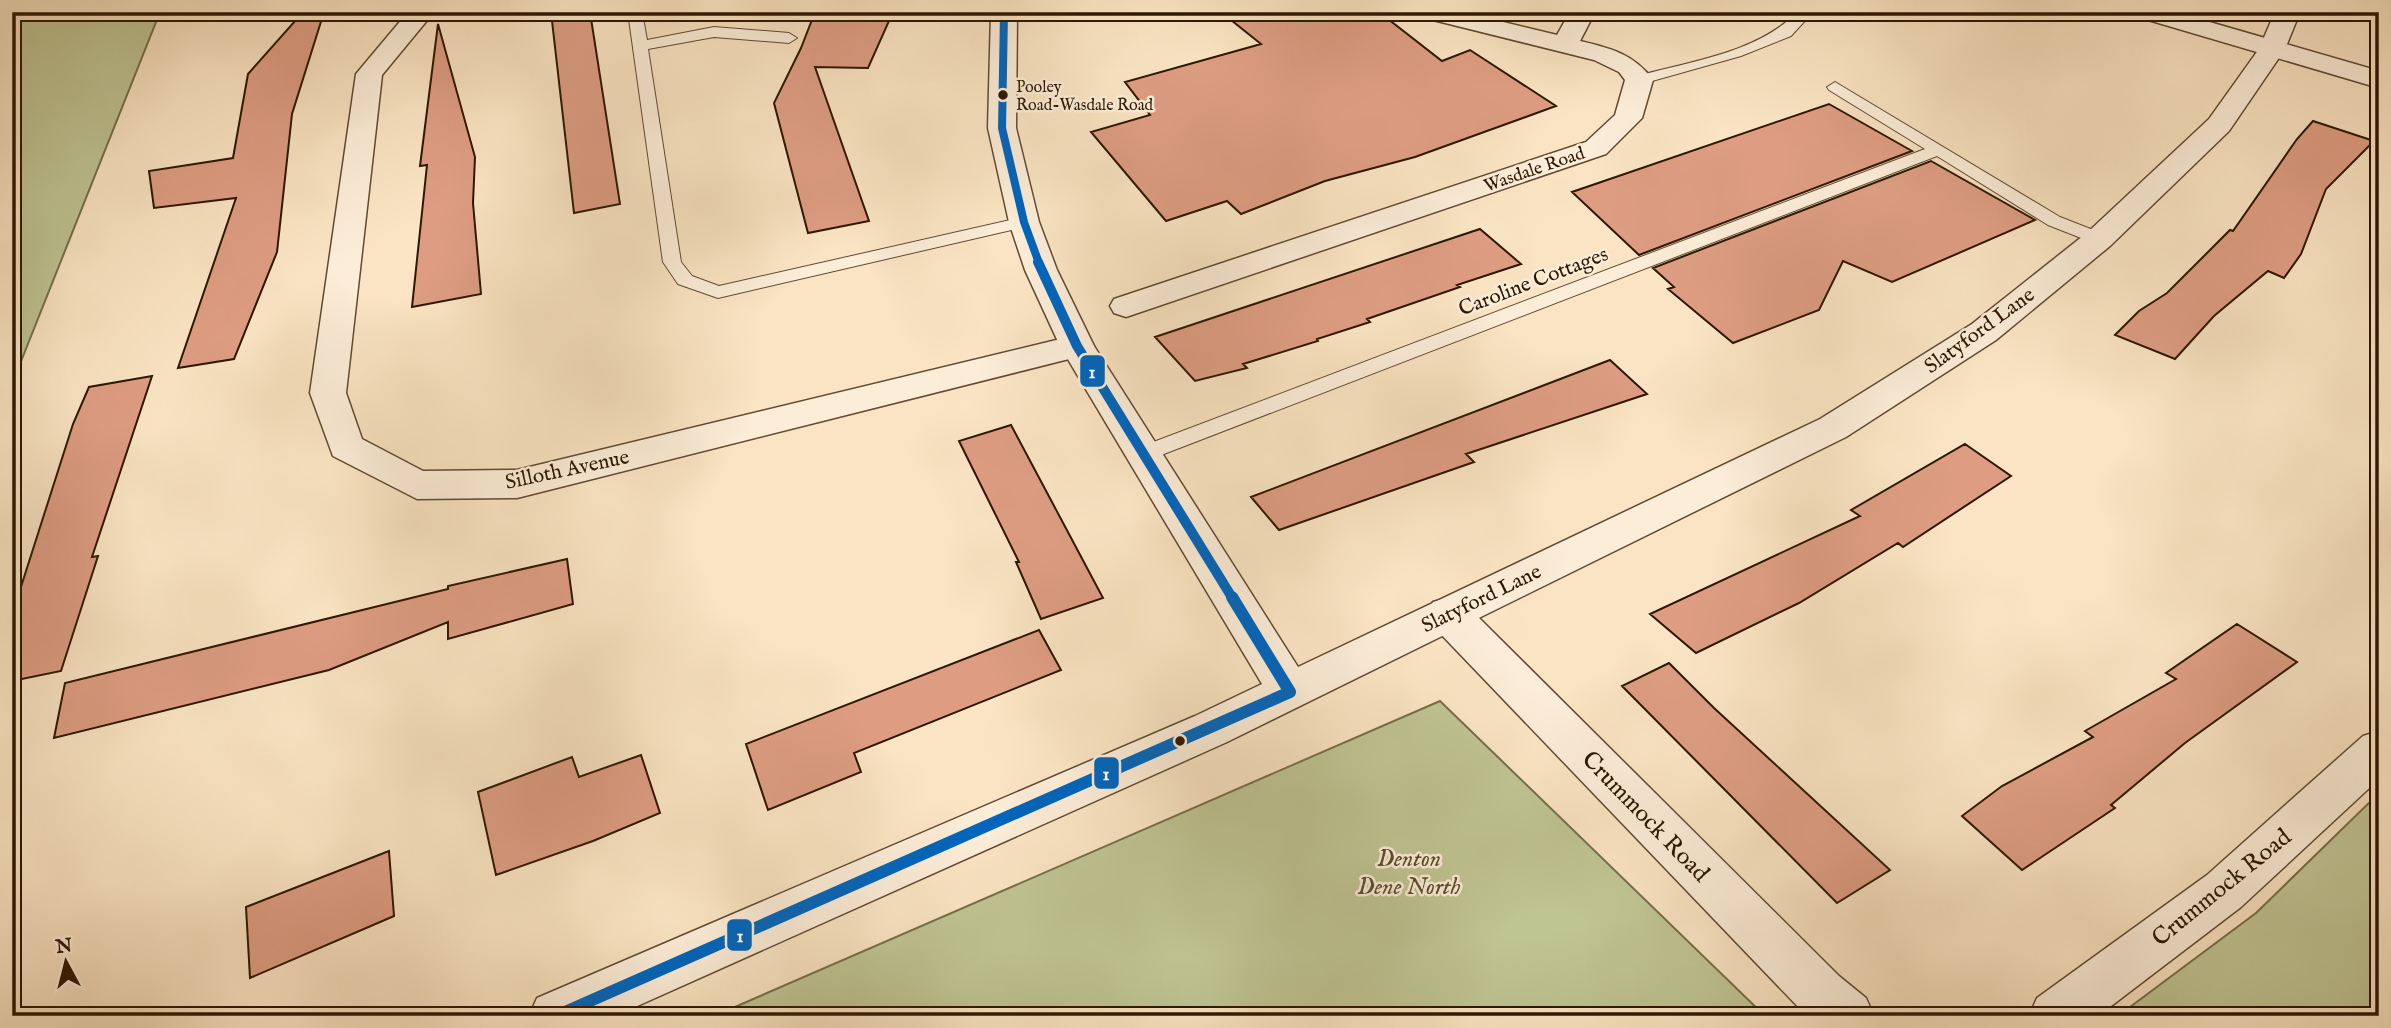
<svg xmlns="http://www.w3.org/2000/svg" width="2391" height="1028" viewBox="0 0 2391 1028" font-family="'IM FELL English',serif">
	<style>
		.green { fill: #bfc493; stroke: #766e4a; stroke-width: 2 }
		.building { fill: #de9d83; stroke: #2d1700; stroke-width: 2 }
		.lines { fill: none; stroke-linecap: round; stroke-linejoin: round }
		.service-casing { stroke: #604a31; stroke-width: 2 }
		.minor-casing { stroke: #604a31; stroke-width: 3 }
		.tertiary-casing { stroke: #604a31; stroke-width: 3 }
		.service { fill: #fcedd8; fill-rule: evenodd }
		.minor { fill: #fcedd8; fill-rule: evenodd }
		.tertiary { fill: #fcedd8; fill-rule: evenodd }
		.bus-1-far2-casing { stroke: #fcedd8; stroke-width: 11 }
		.bus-1-far1-casing { stroke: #fcedd8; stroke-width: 15 }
		.bus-1-casing { stroke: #fcedd8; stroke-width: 18 }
		.bus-1-far2 { stroke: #0065bd; stroke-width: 8 }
		.bus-1-far1 { stroke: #0065bd; stroke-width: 10 }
		.bus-1 { stroke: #0065bd; stroke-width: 12 }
		.bus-dot { fill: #2d1700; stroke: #fcedd8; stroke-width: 2.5 }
		.labels { text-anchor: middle; stroke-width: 5; stroke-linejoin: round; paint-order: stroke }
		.far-bus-label { font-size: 16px; fill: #2d1700; stroke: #fcedd8; text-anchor: start }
		.far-street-label { font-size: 18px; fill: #2d1700; stroke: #fcedd8 }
		.street-label { font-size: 21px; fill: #2d1700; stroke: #fcedd8 }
		.near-street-label { font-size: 24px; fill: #2d1700; stroke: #fcedd8 }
		.near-park-label { font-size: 24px; font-style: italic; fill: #594b2c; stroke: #fcedd8 }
		.line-badge { stroke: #fcedd8; stroke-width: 2.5 }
		.badge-label { font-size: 19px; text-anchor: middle; font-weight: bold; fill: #fff }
	</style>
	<rect width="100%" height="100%" fill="#fae4c3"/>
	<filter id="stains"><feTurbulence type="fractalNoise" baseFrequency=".00286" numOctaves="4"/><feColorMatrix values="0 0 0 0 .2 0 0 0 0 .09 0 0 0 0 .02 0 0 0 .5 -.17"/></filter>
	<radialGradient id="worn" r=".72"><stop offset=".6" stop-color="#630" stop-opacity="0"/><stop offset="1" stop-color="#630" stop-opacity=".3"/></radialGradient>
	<!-- green -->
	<path class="green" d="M12 12H160L12 384Z
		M1440 701 1765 1016H714Z
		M2379 793V1016H2118L2256 913Z"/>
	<!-- building -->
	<path class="building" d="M303 12H324L292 114 277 252 234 359 178 368 236 198 154 208 149 171 233 158 248 74Z
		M551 12H590L620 204 574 213Z
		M815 12H893L868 68 815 67 869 221 808 233 774 103 801 48Z
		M1221 12H1379L1442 61 1470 50 1556 106 1415 157 1325 181 1241 214 1227 201 1166 221 1091 132 1150 115 1125 82 1261 44Z
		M438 24 475 157 473 203 481 294 412 307 427 165 420 166Z
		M1829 104 1912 151 1639 255 1572 192Z
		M2313 121 2374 141 2326 189 2301 254 2284 278 2268 271 2214 316 2175 359 2115 335 2139 311 2167 293 2230 230 2233 231 2297 139Z
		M1931 161 2035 220 1892 282 1843 261 1819 310 1733 343 1668 289 1674 287 1653 268Z
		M1480 229 1521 264 1457 285 1460 287 1367 319 1370 322 1317 339 1318 341 1243 364 1247 368 1195 381 1155 337Z
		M1610 360 1647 394 1466 454 1474 462 1279 530 1251 497Z
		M152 376 92 557 98 556 61 671 12 681V615L73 424 89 387Z
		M1011 425 1103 598 1041 619 1016 562H1019L959 441Z
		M1965 444 2011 476 1903 547 1898 543 1799 603 1696 653 1650 614 1860 516 1851 510Z
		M567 559 573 604 448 639V622L329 670 54 738 65 683 448 589V586Z
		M2237 624 2297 662 2185 743 2111 805 2115 808 2022 870 1962 816 2002 786 2093 737 2085 731 2176 679 2166 673Z
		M1039 630 1061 670 854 753 861 772 768 810 746 744Z
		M1669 663 1714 708 1890 870 1837 903 1622 686Z
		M641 755 660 813 593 841 496 875 478 792 572 757 579 777Z
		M389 851 394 916 250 978 246 907Z"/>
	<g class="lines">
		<!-- service casing -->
		<g class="service-casing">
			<path id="service" d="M180 12H196L186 18 181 17Z
				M628 12H642L647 40 714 27 789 33 797 38 789 43 714 37 648 49 681 262 692 276 719 286 1024 217 1033 222 1024 227 718 298 678 284 663 262Z
				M1797 12H1813L1791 36 1741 56 1645 83 1639 85 1631 80 1633 77C1687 62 1758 53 1797 12Z
				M1835 82 2060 217 2106 235 2108 239 2099 245 2048 225 1937 156 1151 459H1135L1132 454 1135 449 1925 149 1829 90 1827 87Z"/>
		</g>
		<!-- minor casing -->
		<g class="minor-casing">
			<path id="minor" d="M408 12H434L382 75 346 393 362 439 423 471 517 470 1077 335 1089 338 1094 346 1089 354 1077 357 517 498 417 499 333 456 310 393 356 74Z
				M1418 12H1462L1557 35 1570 12H1595L1580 41C1610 48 1634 54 1653 80L1642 118 1606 154 1126 317 1114 313 1110 306 1114 299 1586 142 1615 115 1625 80 1619 72 1594 60 1421 17Z
				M2135 12H2175L2379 71V88L2138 17Z
				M1448 598 1463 602 1839 976 1866 998 1874 1016H1807L1803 1012 1433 626 1427 614 1433 602Z
				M2379 731V779L2241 907 2098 1016H2029L2037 998 2207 875 2363 736Z"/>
		</g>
		<!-- tertiary casing -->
		<g class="tertiary-casing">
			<path id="tertiary" d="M991 12H1017L1016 128 1039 222 1057 270 1094 346 1298 667 1820 419 1972 324 2088 232 2209 119 2259 49 2275 12H2300L2285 49 2229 131 2110 246 1996 340 1846 437 1227 742 615 1016H529L537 998 1195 716 1262 684 1060 346 1025 270 1009 222 988 128Z"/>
		</g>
		<!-- service -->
		<use href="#service" class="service"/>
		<!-- minor -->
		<use href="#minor" class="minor"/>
		<!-- tertiary -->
		<use href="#tertiary" class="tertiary"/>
		<!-- bus-1-far2 casing -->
		<g class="bus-1-far2-casing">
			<path id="bus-1-far2" d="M1004 12 1002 128 1024 222 1039 263"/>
		</g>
		<!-- bus-1-far1 casing -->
		<g class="bus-1-far1-casing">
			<path id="bus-1-far1" d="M1038 262 1077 346 1233 599"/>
		</g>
		<!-- bus-1 casing -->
		<g class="bus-1-casing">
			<path id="bus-1" d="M1232 597 1290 692
				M556 1016 1290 692"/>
		</g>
		<!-- bus-1-far2 -->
		<use href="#bus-1-far2" class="bus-1-far2"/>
		<!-- bus-1-far1 -->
		<use href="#bus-1-far1" class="bus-1-far1"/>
		<!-- bus-1 -->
		<use href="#bus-1" class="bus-1"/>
	</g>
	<!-- markers -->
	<g class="bus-dot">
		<circle cx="1003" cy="95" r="6"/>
		<circle cx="1180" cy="741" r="6"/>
	</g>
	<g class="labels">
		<!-- far-bus labels -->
		<g class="far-bus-label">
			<text x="1016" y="92">Pooley<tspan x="1016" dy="18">Road-Wasdale Road</tspan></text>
		</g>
		<!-- far-street labels -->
		<g class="far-street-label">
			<text transform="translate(1534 169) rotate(-19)" y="6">Wasdale Road</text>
		</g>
		<!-- street labels -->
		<g class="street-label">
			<text transform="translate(1533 281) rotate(-21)" y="7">Caroline Cottages</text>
			<text transform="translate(1979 330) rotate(-36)" y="7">Slatyford Lane</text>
			<text transform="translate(567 469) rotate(-12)" y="7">Silloth Avenue</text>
			<text transform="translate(1481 598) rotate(-26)" y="7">Slatyford Lane</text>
		</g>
		<!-- near-street labels -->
		<g class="near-street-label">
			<text transform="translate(1646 816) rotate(46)" y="8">Crummock Road</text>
			<text transform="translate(2221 887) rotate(-39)" y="8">Crummock Road</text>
		</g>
		<!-- near-park labels -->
		<g class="near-park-label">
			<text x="1409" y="866">Denton<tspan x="1409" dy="28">Dene North</tspan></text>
		</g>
	</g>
	<g class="line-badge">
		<rect x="1079" y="354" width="27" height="34" rx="7" fill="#0065bd"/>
		<rect x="1093" y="756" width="27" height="34" rx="7" fill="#0065bd"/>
		<rect x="726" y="918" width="27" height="34" rx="7" fill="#0065bd"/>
	</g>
	<g class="badge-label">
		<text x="1092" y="378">1</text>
		<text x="1106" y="780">1</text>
		<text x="740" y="942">1</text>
	</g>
	<!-- margin -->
	<rect width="2391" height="1028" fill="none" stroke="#fae4c3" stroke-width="42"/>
	<rect x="14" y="14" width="2363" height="1000" fill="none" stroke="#2d1700" stroke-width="3.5"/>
	<rect x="21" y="21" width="2349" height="986" fill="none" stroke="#2d1700" stroke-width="2"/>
	<!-- north arrow -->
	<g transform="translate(66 962) rotate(353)" stroke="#fcedd8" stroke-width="5" paint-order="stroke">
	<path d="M0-5L12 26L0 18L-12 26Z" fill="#2d1700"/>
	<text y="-10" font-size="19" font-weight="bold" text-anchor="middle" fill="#2d1700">N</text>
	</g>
	<rect width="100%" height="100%" filter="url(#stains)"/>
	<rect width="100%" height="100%" fill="url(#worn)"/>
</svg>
